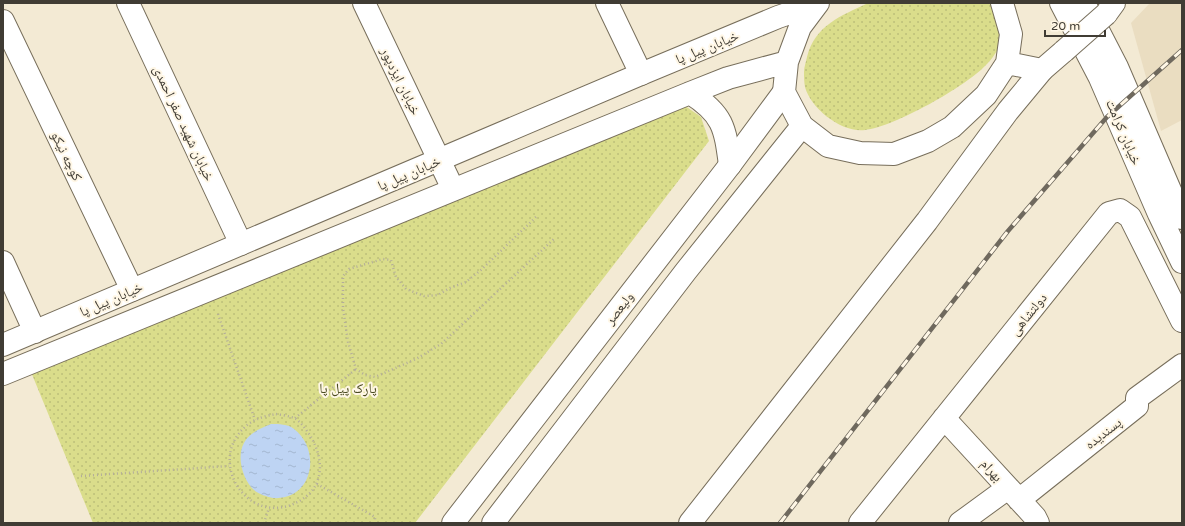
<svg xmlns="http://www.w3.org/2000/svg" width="1185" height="526" viewBox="0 0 1185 526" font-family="'Varela Round','Noto Naskh Arabic',sans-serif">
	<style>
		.built { fill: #eaddc1 }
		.grass { fill: url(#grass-dots) }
		.water { fill: url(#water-ripples) }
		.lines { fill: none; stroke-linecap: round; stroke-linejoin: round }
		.minor-casing { stroke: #776e5b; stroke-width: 24 }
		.major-casing { stroke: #776e5b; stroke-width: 24 }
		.path { stroke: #b3ac9b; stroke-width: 2.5; stroke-dasharray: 1 3; stroke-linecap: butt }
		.minor { stroke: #fff; stroke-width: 22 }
		.major { stroke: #fff; stroke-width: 22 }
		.rail-casing { stroke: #6f695e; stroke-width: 4.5 }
		.rail { stroke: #fff7e6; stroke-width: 3; stroke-dasharray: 9; stroke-linecap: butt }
		.major-bridge-casing { stroke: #776e5b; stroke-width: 24; stroke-linecap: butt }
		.major-bridge { stroke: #fff; stroke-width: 22 }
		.labels { text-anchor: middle; stroke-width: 4; stroke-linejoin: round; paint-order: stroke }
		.street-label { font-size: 14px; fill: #403c34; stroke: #fff7e6 }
		.park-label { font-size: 14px; fill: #4a4b22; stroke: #fff7e6 }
	</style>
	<defs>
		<pattern id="grass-dots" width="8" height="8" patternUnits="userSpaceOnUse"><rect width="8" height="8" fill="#dadd8b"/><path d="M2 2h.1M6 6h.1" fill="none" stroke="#bcbf79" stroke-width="1.8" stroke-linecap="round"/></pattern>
		<pattern id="water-ripples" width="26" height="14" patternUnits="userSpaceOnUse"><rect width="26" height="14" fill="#bed4f3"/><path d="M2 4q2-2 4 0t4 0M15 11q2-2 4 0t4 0" fill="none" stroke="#a4b7d1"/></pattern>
	</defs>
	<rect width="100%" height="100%" fill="#f3ead4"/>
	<!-- built -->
	<path class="built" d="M1150 3H1182V120L1161 131 1131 23Z"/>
	<!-- grass -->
	<path class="grass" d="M868 3H991C999 13 1004 37 998 49 995 54 991 60 987 64 967 86 894 127 865 130 842 133 811 109 805 87 804 82 804 76 804 72 804 67 806 62 807 57 815 25 841 16 868 3Z
		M681 103 701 117 709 141 415 523H93L31 372Z"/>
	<!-- water -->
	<path class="water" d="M271 424C279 424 288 424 294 429 322 450 313 501 273 498 268 497 258 494 254 490 243 480 236 457 244 443 249 433 261 428 271 424Z"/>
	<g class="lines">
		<!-- minor casing -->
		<g class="minor-casing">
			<path id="minor" d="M128 3 241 244
				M364 3 453 189
				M607 3 641 74
				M3 21 132 290
				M3 262 35 332
				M944 418 1035 517 1038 523
				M1019 500 1137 406V398L1182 365
				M453 523 730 165 784 92
				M493 523 686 271 802 126
				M690 523 927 221 1008 111 1042 70
				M860 523 1109 213 1120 210 1130 217 1182 321
				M960 523 1008 488"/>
		</g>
		<!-- major casing -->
		<g class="major-casing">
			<path id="major" d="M818 3 800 27 787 62 784 92 802 126 828 146 860 153 894 154 928 141 952 127 986 95 1007 63 1011 34 1002 3
				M1061 3 1100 78 1159 214 1182 262
				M1084 3 1117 67 1182 218
				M1106 14 1114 3
				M1007 63 1042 70 1064 51
				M690 93C723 114 725 127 730 165
				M3 345 641 74 778 17 816 4
				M3 374 690 93 728 78 787 62"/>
		</g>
		<!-- path -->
		<path class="path" d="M536 217 481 270 466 282 450 288 438 295 424 296 406 289 396 277 391 260 383 259 349 269 343 276V308L348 342 356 369 365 375 375 377 416 359 441 344 555 238
			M218 314 255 420
			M276 414C281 415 291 416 296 419 313 433 327 463 316 484 312 494 301 501 291 505 244 522 208 460 245 427 253 419 265 416 276 414Z
			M295 418 356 369
			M81 476 229 466
			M317 484 375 517V523
			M264 523 269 508"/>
		<!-- minor -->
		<use href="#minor" class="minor"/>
		<!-- major -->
		<use href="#major" class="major"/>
		<!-- rail casing -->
		<g class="rail-casing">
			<path id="rail" d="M780 523 1008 231 1107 117 1182 50"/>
		</g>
		<!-- rail -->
		<use href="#rail" class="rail"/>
		<!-- major-bridge casing -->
		<g class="major-bridge-casing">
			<path id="major-bridge" d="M1064 51 1106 14"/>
		</g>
		<!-- major-bridge -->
		<use href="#major-bridge" class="major-bridge"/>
	</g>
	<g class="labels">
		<!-- street labels -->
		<g class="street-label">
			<text transform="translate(707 47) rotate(-22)" y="5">خیابان پیل پا</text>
			<text transform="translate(401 81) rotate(64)" y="5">خیابان ایزدپور</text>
			<text transform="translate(184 123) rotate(65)" y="5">خیابان شهید صفر احمدی</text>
			<text transform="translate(1124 132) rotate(67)" y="5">خیابان کرامت</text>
			<text transform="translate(67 156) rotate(64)" y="5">کوچه نیکو</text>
			<text transform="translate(409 173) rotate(-23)" y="5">خیابان پیل پا</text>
			<text transform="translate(111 299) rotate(-23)" y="5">خیابان پیل پا</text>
			<text transform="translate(619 308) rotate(-52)" y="5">ولیعصر</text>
			<text transform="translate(1028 314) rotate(-51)" y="5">دولتشاهی</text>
			<text transform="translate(1103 433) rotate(-38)" y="5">پسندیده</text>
			<text transform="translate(992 470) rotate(48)" y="5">بهرام</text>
		</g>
		<!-- park labels -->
		<g class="park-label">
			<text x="348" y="393">پارک پیل پا</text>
		</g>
	</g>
	<!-- border -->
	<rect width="1185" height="526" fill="none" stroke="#403c34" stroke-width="8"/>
	<!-- scale -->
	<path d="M1045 30v6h60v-6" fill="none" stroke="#403c34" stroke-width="2"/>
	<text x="1051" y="30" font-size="12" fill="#403c34" stroke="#fff7e6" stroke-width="3" paint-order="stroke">20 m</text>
</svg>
